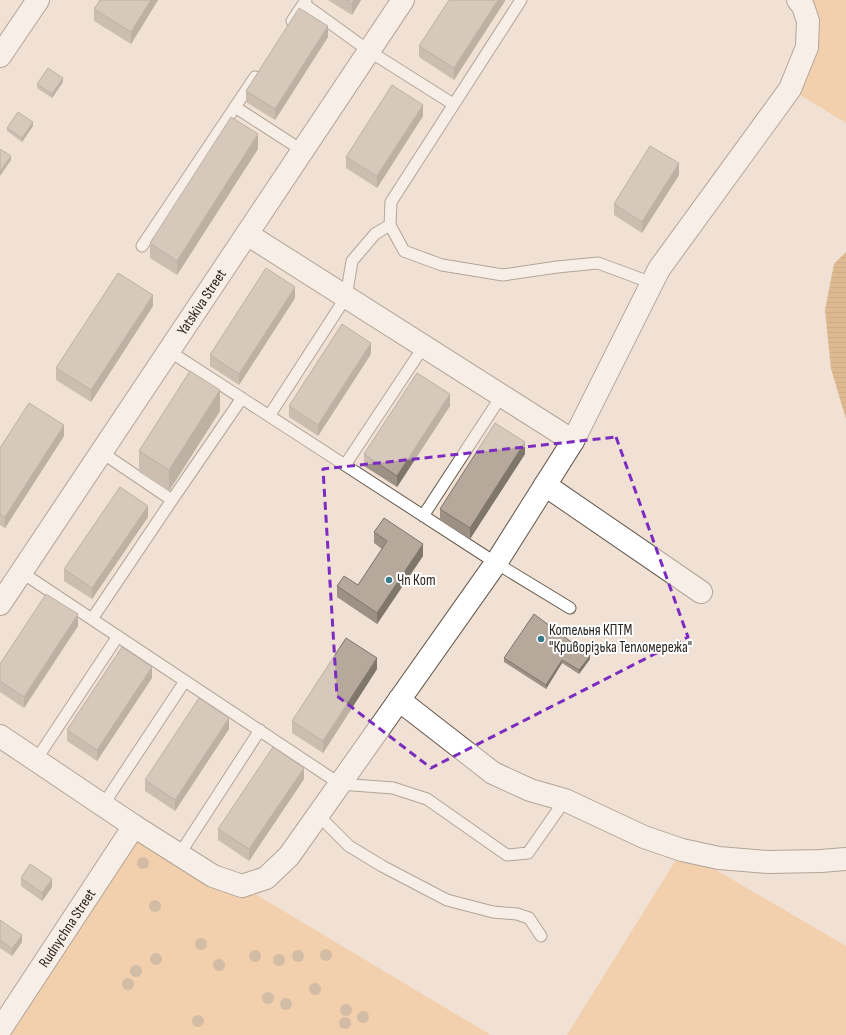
<svg xmlns="http://www.w3.org/2000/svg" width="846" height="1035" viewBox="0 0 846 1035" font-family="'Sofia Sans Condensed',sans-serif">
	<style>
		.green { fill: #f4bb82 }
		.water { fill: url(#water-rules) }
		.lines { fill: none; stroke-linecap: round; stroke-linejoin: round }
		.service-casing { stroke: #665a4e; stroke-width: 13 }
		.minor-casing { stroke: #665a4e; stroke-width: 24 }
		.service { stroke: #fff; stroke-width: 11 }
		.minor { stroke: #fff; stroke-width: 22 }
		.tree { fill: #af8f6d }
		.wall { fill: #9d9085 }
		.shaded-wall { fill: #7f766c }
		.building { fill: #b6a89b; stroke: #7f766c }
		.marked { fill: none; stroke: #7b2cbf; stroke-width: 3; stroke-dasharray: 8 5; stroke-linejoin: round }
		.poi-dot { fill: #377a8a; stroke: #fff; stroke-width: 1.5 }
		.labels { text-anchor: middle; stroke-width: 4; stroke-linejoin: round; paint-order: stroke }
		.street-label { font-size: 15px; fill: #29241f; stroke: #fff }
		.poi-label { font-size: 15px; fill: #29241f; stroke: #fff; text-anchor: start }
	</style>
	<defs>
		<pattern id="water-rules" width="6" height="5" patternUnits="userSpaceOnUse"><rect width="6" height="5" fill="#c8873f"/><path d="M0 2.5h6" fill="none" stroke="#a26e34"/></pattern>
	</defs>
	<rect width="100%" height="100%" fill="#f0e1d4"/>
	<!-- green -->
	<path class="green" d="M798 0H846V123L790 89 807 47Z
		M134 826 242 886 491 1035H0Z
		M682 850 846 946V1035H567Z"/>
	<!-- water -->
	<path class="water" d="M846 252V419L831 369 825 310 834 264Z"/>
	<g class="lines">
		<!-- service casing -->
		<g class="service-casing">
			<path id="service" d="M521 0 391 202 390 225 404 251 442 265 503 275 557 267 598 263 652 283
				M304 4 369 51 453 104
				M292 21 306 0
				M235 107 303 151
				M142 246 255 77
				M169 351 496 563 570 608
				M269 416 346 297 352 261 375 234 390 225
				M101 452 172 500
				M345 465 424 346
				M423 516 502 395
				M21 572 340 784 393 788 427 799 507 855 528 853 565 800
				M92 619 172 500 242 398
				M36 760 118 636
				M103 805 185 681
				M318 815 349 846 382 866 447 900 493 912 517 914 529 918 541 936
				M179 855 260 730"/>
		</g>
		<!-- minor casing -->
		<g class="minor-casing">
			<g id="minor">
				<path d="M0 56 38 0"/>
				<path d="M247 234 573 441"/>
				<path d="M545 485 701 592"/>
				<path id="s1" d="M0 604 403 0"/>
				<path d="M399 700 493 773 530 790 565 800 644 837 682 850 719 858 768 862 821 861 846 859"/>
				<path d="M0 736 134 826 213 876 242 886 266 878 289 856 496 563 573 441 659 269 790 89 807 47 808 21 803 6 798 0"/>
				<path id="s2" d="M0 1030 134 826"/>
			</g>
		</g>
		<!-- service -->
		<use href="#service" class="service"/>
		<!-- minor -->
		<use href="#minor" class="minor"/>
	</g>
	<!-- trees -->
	<g class="tree">
		<circle cx="143" cy="863" r="6"/>
		<circle cx="155" cy="906" r="6"/>
		<circle cx="201" cy="944" r="6"/>
		<circle cx="326" cy="955" r="6"/>
		<circle cx="255" cy="956" r="6"/>
		<circle cx="298" cy="956" r="6"/>
		<circle cx="156" cy="959" r="6"/>
		<circle cx="279" cy="960" r="6"/>
		<circle cx="219" cy="965" r="6"/>
		<circle cx="136" cy="971" r="6"/>
		<circle cx="128" cy="984" r="6"/>
		<circle cx="315" cy="989" r="6"/>
		<circle cx="268" cy="998" r="6"/>
		<circle cx="286" cy="1004" r="6"/>
		<circle cx="346" cy="1010" r="6"/>
		<circle cx="363" cy="1017" r="6"/>
		<circle cx="198" cy="1021" r="6"/>
		<circle cx="345" cy="1023" r="6"/>
	</g>
	<!-- wall -->
	<path class="wall" d="M100 0H158L131 44 94 21V9Z
		M328 0H361L352 15Z
		M505 0V1L454 80 419 57V46Z
		M328 37 275 120 246 102V91Z
		M63 82 52 98 37 88V84Z
		M423 116 377 188 346 168V157Z
		M33 126 22 142 7 131V128Z
		M258 149 177 275 150 258V243Z
		M679 175 642 233 614 215V204Z
		M295 298 239 385 210 366V355Z
		M153 306 91 402 56 380V368Z
		M371 354 318 436 289 417V406Z
		M450 406 397 487 364 466V454Z
		M220 411 169 491 139 472V451Z
		M64 436 5 528 0 525V448Z
		M525 454 470 539 440 520V509Z
		M148 517 92 599 64 581V569Z
		M374 532 423 556 377 624 337 597V586L358 585 382 549 374 543Z
		M78 626 24 708 0 692V664Z
		M504 658 590 659 579 674 562 663 546 689 504 662Z
		M377 669 323 753 292 733V721Z
		M152 678 97 761 67 741V730Z
		M229 729 175 811 145 791V780Z
		M304 779 249 861 218 840V829Z
		M21 878 52 887 42 901 21 886Z
		M0 921 22 942 12 956 0 948Z"/>
	<!-- shaded-wall -->
	<path class="shaded-wall" d="M151 0H158L131 44V32Z
		M354 0H361L352 15V4Z
		M498 0H505V1L454 80V68Z
		M328 26V37L275 120V109Z
		M63 78V82L52 98V94Z
		M423 105V116L377 188V176Z
		M33 122V126L22 142V138Z
		M258 134V149L177 275V261Z
		M11 156V160L0 176V172Z
		M679 163V175L642 233V222Z
		M295 287V298L239 385V374Z
		M153 295V306L91 402V390Z
		M371 343V354L318 436V425Z
		M220 390V411L169 491V470Z
		M450 394V406L397 487V476Z
		M64 425V436L5 528V517Z
		M525 442V454L470 539V528Z
		M148 506V517L92 599V588Z
		M423 544V556L377 624V613Z
		M78 614V626L24 708V697Z
		M590 656V659L579 674V670Z
		M377 658V669L323 753V741Z
		M562 660V663L546 689V685Z
		M152 667V678L97 761V750Z
		M229 718V729L175 811V800Z
		M304 768V779L249 861V849Z
		M52 879V887L42 901V893Z
		M22 935V942L12 956V949Z"/>
	<!-- building -->
	<path class="building" d="M100 0H151L131 32 94 9Z
		M346 0H354L352 4Z
		M449 0H498L454 68 419 46Z
		M299 8 328 26 275 109 246 91Z
		M48 68 63 78 52 94 37 84Z
		M392 85 423 105 377 176 346 157Z
		M18 112 33 122 22 138 7 128Z
		M231 117 258 134 177 261 150 243Z
		M650 146 679 163 642 222 614 204Z
		M0 149 11 156 0 172Z
		M266 268 295 287 239 374 210 355Z
		M118 273 153 295 91 390 56 368Z
		M342 324 371 343 318 425 289 406Z
		M190 371 220 390 169 470 139 451Z
		M417 373 450 394 397 476 364 454Z
		M29 403 64 425 5 517 0 514V448Z
		M495 423 525 442 470 528 440 509Z
		M120 487 148 506 92 588 64 569Z
		M384 518 423 544 377 613 337 586 344 576 358 585 387 541 374 532Z
		M46 594 78 614 24 697 0 681V664Z
		M534 614 590 656 579 670 562 660 546 685 504 658Z
		M346 638 377 658 323 741 292 721Z
		M122 647 152 667 97 750 67 730Z
		M199 698 229 718 175 800 145 780Z
		M273 747 304 768 249 849 218 829Z
		M30 864 52 879 42 893 21 878Z
		M0 920 22 935 12 949 0 940Z"/>
	<!-- marked area -->
	<path d="M0 0H846V1035H0ZM616 437 688 637 431 768 337 696 323 469Z" fill="#f0e1d4" fill-opacity=".55" fill-rule="evenodd"/>
	<path class="marked" d="M616 437 688 637 431 768 337 696 323 469Z"/>
	<!-- markers -->
	<g class="poi-dot">
		<circle cx="389" cy="580" r="4"/>
		<circle cx="541" cy="639" r="4"/>
	</g>
	<g class="labels">
		<!-- street labels -->
		<g class="street-label">
			<text dy="5" stroke="none"><textPath href="#s1" startOffset="363">Yatskiva Street</textPath></text>
			<text dy="5" stroke="none"><textPath href="#s2" startOffset="122">Rudnychna Street</textPath></text>
		</g>
		<!-- poi labels -->
		<g class="poi-label">
			<text x="397" y="585">Чп Кот</text>
			<text x="549" y="635">Котельня КПТМ<tspan x="549" dy="17">"Криворізька Тепломережа"</tspan></text>
		</g>
	</g>
</svg>
